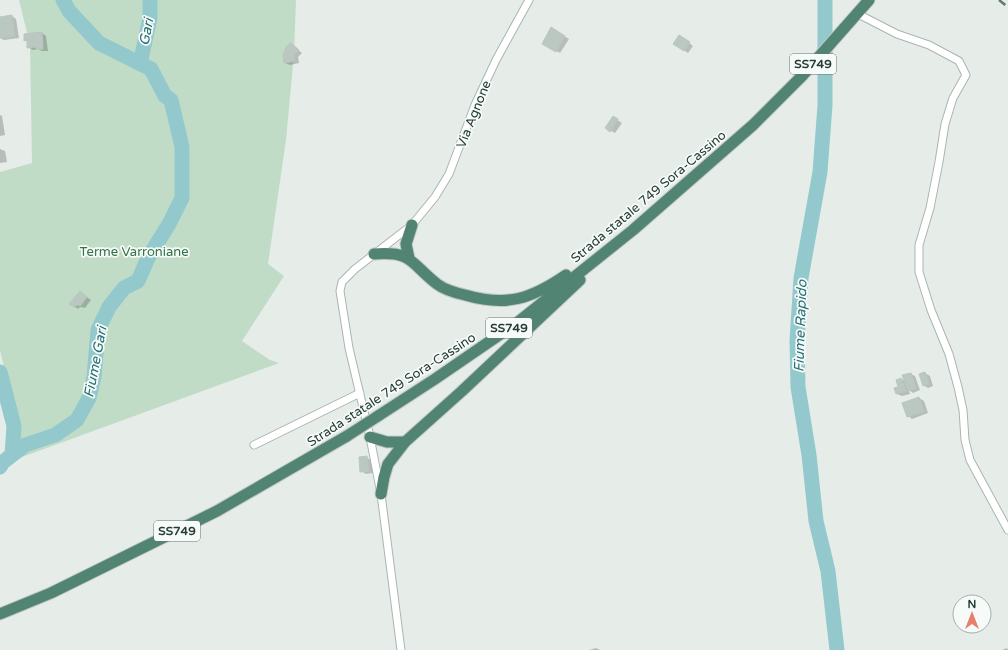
<svg xmlns="http://www.w3.org/2000/svg" width="1008" height="650" viewBox="0 0 1008 650" font-family="'Varela Round',sans-serif">
	<style>
		.green { fill: #c1dcc6 }
		.shadow { fill: #0003 }
		.lines { fill: none; stroke-linecap: round; stroke-linejoin: round }
		.river { stroke: #93c9cd; stroke-width: 15 }
		.building { fill: #bbc8c2; stroke: #b9c7c0 }
		.minor-casing { stroke: #a9b5b0; stroke-width: 9 }
		.trunk-casing { stroke: #c2c9c7; stroke-width: 13 }
		.minor { stroke: #fff; stroke-width: 7 }
		.trunk { stroke: #528474; stroke-width: 11 }
		.rail { stroke: #617971; stroke-width: 2.5; stroke-dasharray: 8 4; stroke-linecap: butt }
		.trunk-bridge-casing { stroke: #c2c9c7; stroke-width: 13; stroke-linecap: butt }
		.trunk-bridge { stroke: #528474; stroke-width: 11 }
		.labels { text-anchor: middle; stroke-width: 3.5; stroke-linejoin: round; paint-order: stroke }
		.shield { fill: #f6faf8; stroke: #647670; stroke-width: 1 }
		.shield-label { font-size: 12px; font-weight: bold; fill: #263e36 }
		.street-label { font-size: 13px; fill: #263e36; stroke: #f6faf8 }
		.park-label { font-size: 13px; fill: #347247; stroke: #f6faf8 }
		.water-label { font-size: 14px; font-style: italic; fill: #256f75; stroke: #f6faf8 }
	</style>
	<rect width="100%" height="100%" fill="#e6ede9"/>
	<!-- green -->
	<path class="green" d="M19 0H296L294 55 286 140 268 264 284 276 242 341 270 360 279 363 14 460 12 398 0 351V172L32 163 30 45Z"/>
	<!-- shadow -->
	<path class="shadow" d="M12 16 16 19 19 38 4 40 0 38V18Z
		M552 29 569 39 560 53 543 43Z
		M42 33 46 36 48 51H42L38 49 33 50 28 47V41L25 40Z
		M684 39 693 46 688 53 684 50Z
		M291 44 302 53 298 57 299 63 290 65 285 63Z
		M0 115 2 116 5 135 0 136Z
		M613 117 622 123 615 133 606 128Z
		M0 149 5 151 7 162 0 163Z
		M80 292 91 300 85 308 80 307 78 309 74 306Z
		M925 373 930 376 933 386 928 388 923 385Z
		M911 374 915 376 920 390 913 393 909 390 910 394 902 396 897 394 901 379 906 381Z
		M919 398 924 401 928 413 912 419 908 416Z
		M367 458 371 460 373 473 366 474 361 471Z
		M596 648 600 650H589Z
		M1007 648 1008 650H1002Z"/>
	<g class="lines">
		<!-- river -->
		<path class="river" d="M825 0V105L820 172 801 278 797 341 798 387 809 455 816 521 828 571 837 650
			M140 64 150 18V0
			M0 372 14 426 12 455
			M0 467 3 462 25 445 55 435 77 420 89 398 94 377 98 330 109 307 124 288 138 281 148 258 169 224 182 198V147L171 100 165 96 151 69 99 43 69 11 63 0"/>
	</g>
	<!-- building -->
	<path class="building" d="M12 15 13 23 0 25V17Z
		M13 23 15 36 0 38V25Z
		M551 27 565 36 556 52 542 44Z
		M42 32 43 49H37L36 47 27 48V40L24 41V34Z
		M679 35 690 42 684 51 673 44Z
		M291 43 299 50 294 55 295 61 284 63 283 55 286 47Z
		M613 116 618 119 610 132 605 128Z
		M80 291 87 297 80 306 78 304 77 306 75 305 73 307 69 304Z
		M925 372 929 384 923 386 919 374Z
		M911 373 916 388 908 391 902 375Z
		M901 378 906 391 896 394 894 388 898 387 896 380Z
		M919 397 924 411 907 417 902 403Z
		M367 456 369 471 360 472 359 457Z"/>
	<g class="lines">
		<!-- minor casing -->
		<g class="minor-casing">
			<path id="minor" d="M858 14 897 34 929 45 959 61 966 75 953 98 945 124 939 162 930 208 919 245V272L931 310 949 354 958 387 963 410 965 440 970 460 1008 530
				M254 445 360 393
				M401 650 381 494 370 437 349 348 340 291 342 282 355 269 412 225 435 197 449 174 475 105 496 60 529 0"/>
		</g>
		<!-- trunk casing -->
		<g class="trunk-casing">
			<path id="trunk" d="M374 254C413 251 410 263 437 284 445 290 456 293 465 295 507 307 531 299 566 275
				M409 258 406 244 412 225
				M378 416 435 379 518 322 633 230 753 125 802 76 869 0
				M370 437 387 442H405
				M381 494 384 477 388 464 405 442 462 391 580 280
				M0 614 51 593 217 511 347 436"/>
		</g>
		<!-- minor -->
		<use href="#minor" class="minor"/>
		<!-- trunk -->
		<use href="#trunk" class="trunk"/>
		<!-- rail -->
		<path class="rail" d="M999 0 1008 7"/>
		<!-- trunk-bridge casing -->
		<g class="trunk-bridge-casing">
			<path id="trunk-bridge" d="M347 436 378 416"/>
		</g>
		<!-- trunk-bridge -->
		<use href="#trunk-bridge" class="trunk-bridge"/>
	</g>
	<g class="labels">
		<!-- shield labels -->
		<g class="shield">
			<rect x="790" y="54" width="46" height="20" rx="3"/>
			<rect x="486" y="318" width="46" height="20" rx="3"/>
			<rect x="154" y="521" width="46" height="20" rx="3"/>
		</g>
		<g class="shield-label">
			<text x="813" y="68">SS749</text>
			<text x="509" y="332">SS749</text>
			<text x="177" y="535">SS749</text>
		</g>
		<!-- street labels -->
		<g class="street-label">
			<text transform="translate(473 114) rotate(-68)" y="5">Via Agnone</text>
			<text transform="translate(648 196) rotate(-40)" y="5">Strada statale 749 Sora-Cassino</text>
			<text transform="translate(391 389) rotate(-33)" y="5">Strada statale 749 Sora-Cassino</text>
		</g>
		<!-- park labels -->
		<g class="park-label">
			<text x="134" y="256">Terme Varroniane</text>
		</g>
		<!-- water labels -->
		<g class="water-label">
			<text transform="translate(146 32) rotate(-79)" y="5">Gari</text>
			<text transform="translate(800 326) rotate(-88)" y="5">Fiume Rapido</text>
			<text transform="translate(95 362) rotate(-79)" y="5">Fiume Gari</text>
		</g>
	</g>
	<!-- north arrow -->
	<g transform="translate(972 614)"><circle r="19" fill="#f6faf8" stroke="#a3afaa"/>
	<path d="M0-3L7 15L0 10L-7 15Z" fill="#e67f6c"/>
	<text y="-6" font-size="11" font-weight="bold" text-anchor="middle" fill="#263e36">N</text>
	</g>
</svg>
